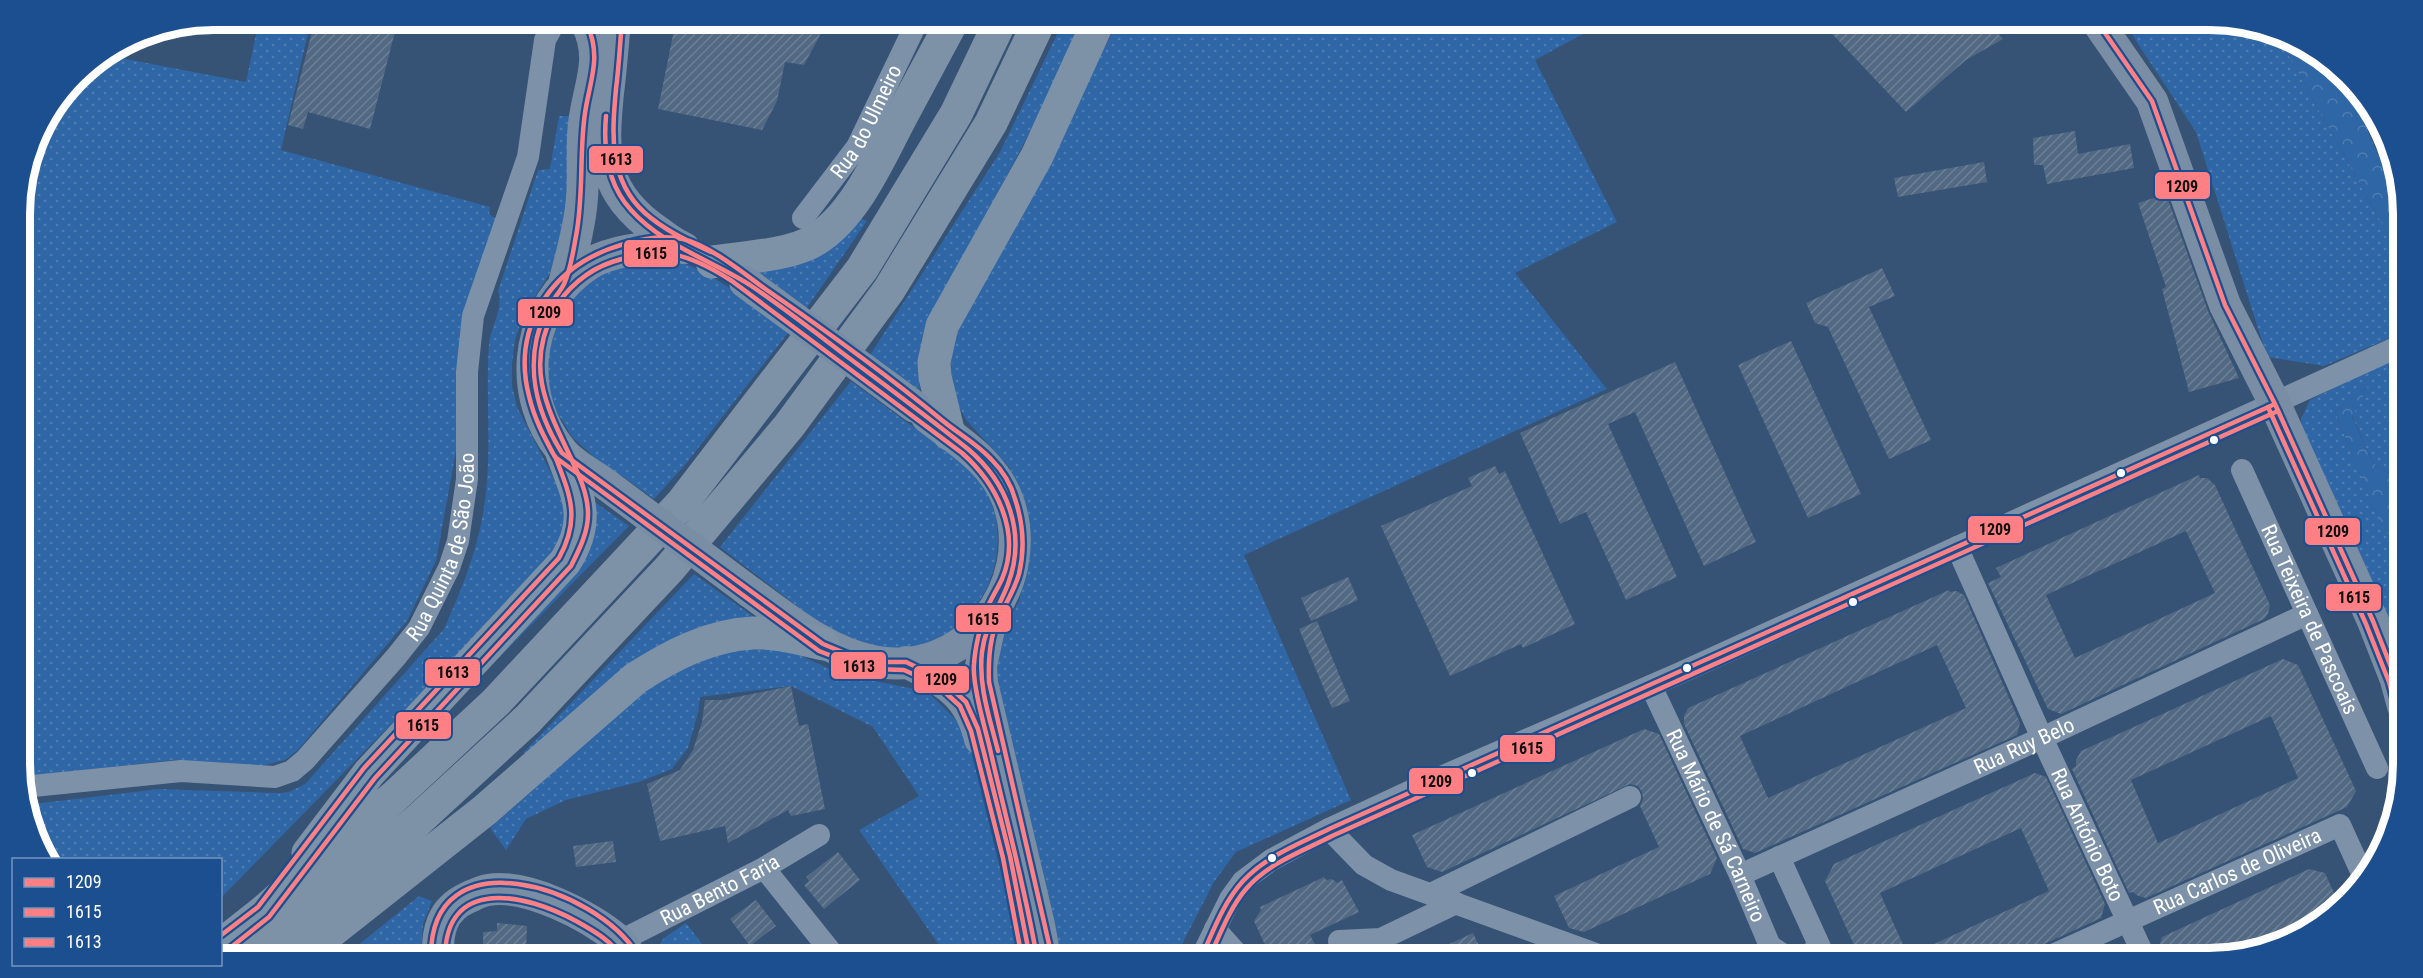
<svg xmlns="http://www.w3.org/2000/svg" width="2423" height="978" viewBox="0 0 2423 978" font-family="'Roboto Condensed',sans-serif">
	<style>
		.grass { fill: url(#grass-dots) }
		.forest { fill: url(#forest-crowns) }
		.building { fill: url(#building-hatch); fill-rule: evenodd }
		.lines { fill: none; stroke-linecap: round; stroke-linejoin: round }
		.street { stroke: #7d92a8; stroke-width: 22 }
		.secondary { stroke: #798da4; stroke-width: 32 }
		.highway { stroke: #7e92a7; stroke-width: 33 }
		.secondary-bridge { stroke: #798da4; stroke-width: 32 }
		.bus-1-casing { stroke: #1b4f8f; stroke-width: 9 }
		.bus-2-casing { stroke: #1b4f8f; stroke-width: 9 }
		.bus-3-casing { stroke: #1b4f8f; stroke-width: 9 }
		.bus-1 { stroke: #ff8084; stroke-width: 4.5 }
		.bus-2 { stroke: #ff8084; stroke-width: 4.5 }
		.bus-3 { stroke: #ff8084; stroke-width: 4.5 }
		.bus-dot { fill: #fff; stroke: #1b4f8f; stroke-width: 2 }
		.labels { text-anchor: middle; stroke-width: 6; stroke-linejoin: round; paint-order: stroke }
		.street-label { font-size: 21px; fill: #fff; stroke: #1b4f8f }
		.rim { fill: none; stroke: #fff; stroke-width: 8 }
		.line-badge { stroke: #1b4f8f; stroke-width: 2 }
		.pale-badge-label { font-size: 16px; text-anchor: middle; font-weight: bold; fill: #111 }
	</style>
	<defs>
		<pattern id="grass-dots" width="8" height="8" patternUnits="userSpaceOnUse" patternTransform="scale(1.5)"><rect width="8" height="8" fill="#2f66a5"/><path d="M2 2h.1M6 6h.1" fill="none" stroke="#4e7db2" stroke-width="1.8" stroke-linecap="round"/></pattern>
		<pattern id="forest-crowns" width="20" height="18" patternUnits="userSpaceOnUse" patternTransform="scale(1.5)"><rect width="20" height="18" fill="#2f66a5"/><path d="M2 6a3 3 0 1 1 6 0M12 15a3 3 0 1 1 6 0" fill="none" stroke="#4e7db2"/></pattern>
		<pattern id="building-hatch" width="6" height="6" patternUnits="userSpaceOnUse" patternTransform="scale(1.5)"><rect width="6" height="6" fill="#526984"/><path d="M-1 1l2-2M0 6l6-6M5 7l2-2" fill="none" stroke="#6c8096"/></pattern>
	</defs>
	<rect width="100%" height="100%" fill="#365274"/>
	<!-- grass -->
	<path class="grass" d="M259 20H311L281 150 490 207 489 214 498 220 436 561 407 621 298 750 285 760 257 767 174 760 23 777 20 201 39 128 85 68 105 55 246 82Z
		M1064 20H1084L1046 101 922 338 918 363 920 391 870 355 1000 152Z
		M1119 20H1609L1535 60 1617 222 1515 273 1607 389 1244 555 1351 800 1236 852 1214 882 1175 958H1053L989 672 996 642 1019 601 1030 555 1029 524 1009 467 967 421 955 401 951 372 952 345 970 304Z
		M2125 20H2209L2275 31 2402 260V333L2324 366 2267 357 2196 132 2136 41Z
		M559 116H571L569 189 557 253 553 268 523 316 515 340 512 364V386L517 407 566 502 564 534 542 570 221 898 220 860 51 859 24 805 159 789 280 793 289 792 305 784 444 629C460 593 477 552 483 513 493 458 485 400 489 344 491 326 504 308 498 291L538 170 550 169Z
		M855 216 867 221 806 309 754 271Z
		M673 260C716 272 753 306 788 333L685 465 654 499 619 474 616 477 573 438 551 403 545 381 547 348 565 306 579 290 597 277 615 267Z
		M2402 353 2403 484 2373 463 2352 416 2368 385 2335 412 2384 532 2403 535V663L2303 434 2301 419 2310 400Z
		M851 381 905 421 962 460 979 479 988 495 996 516 998 539 996 561 988 587 974 609 955 629 938 638 917 647 876 649 832 633 720 547Z
		M595 502 629 526 376 782Z
		M694 574 765 625 747 623 530 758 524 752Z
		M719 649 788 650 841 674 924 691 931 695 966 730 1022 958H948L859 830 919 796 873 727 791 686 700 697 698 713 688 748 672 769 639 782 566 800 526 819 506 850 490 828 668 670Z
		M419 896 432 901 423 924 421 958H342Z
		M686 923 713 958H656L655 950 664 938Z"/>
	<!-- forest -->
	<path class="forest" d="M2275 31 2318 52 2345 78 2402 210V260Z
		M2369 384 2352 417 2373 463 2403 484V535L2384 533 2335 412Z"/>
	<!-- building -->
	<path class="building" d="M315 20H398L370 129 308 112 303 129 288 125Z
		M676 20H828L804 65 785 62 777 101 762 130 658 109Z
		M1819 20H1986L2003 39 1966 60 1906 112Z
		M2075 131 2078 154 2130 144 2134 168 2047 184 2043 165H2034L2033 138Z
		M1984 162 1987 182 1898 197 1894 178Z
		M2166 194 2208 311 2239 378 2189 392 2162 289 2166 287 2138 203Z
		M1882 268 1895 296 1869 307 1931 440 1889 459 1828 327 1815 323 1806 303Z
		M1791 341 1861 494 1808 518 1738 365Z
		M1675 362 1756 542 1704 566 1635 412 1608 424 1677 577 1626 600 1586 512 1560 524 1520 433Z
		M1495 466 1499 474 1505 471 1575 624 1523 648 1521 644 1450 676 1381 526 1472 486 1468 478Z
		M2199 475 2200 478H2207L2215 485 2270 605 2268 614 2264 619 2061 714 2048 709 1988 583 2001 577 1996 568ZM2186 531 2215 593 2075 658 2046 595Z
		M1348 577 1358 600 1311 621 1301 598Z
		M1949 590 1950 592 1956 591 1964 595 2020 723 2017 735 1755 853 1743 849 1684 724V716L1688 708ZM1937 645 1966 708 1768 798 1740 736Z
		M1317 621 1350 701 1332 708 1299 629Z
		M2283 659 2298 665 2356 791 2347 807 2146 898 2138 896 2133 892 2129 893 2072 769 2076 766V760L2081 751ZM2271 716 2298 778 2158 843 2131 780Z
		M791 686 799 726 808 724 825 809 791 816 788 810 728 843 725 826 660 841 647 784 680 770 693 750 702 722 705 700H722Z
		M1644 729 1659 734 1717 858 1710 874 1584 932 1569 928 1554 896 1659 847 1640 806 1643 799 1642 792 1638 786 1630 784 1442 872 1427 867 1412 835Z
		M2035 773 2046 777 2105 904 2101 918 2014 958H1860L1825 881 1834 864ZM2021 828 2049 891 1908 956 1880 893Z
		M613 841 616 862 576 867 573 846Z
		M838 852 860 880 824 909 804 885 809 881 806 877Z
		M2309 869 2325 873 2340 906 2327 919 2300 933 2297 927 2235 955 2222 958H2158L2157 952 2162 937Z
		M1324 877 1326 880 1332 879 1337 883 1342 880 1359 912 1310 935 1322 958H1271L1254 921 1261 910 1260 907Z
		M756 900 776 926 750 946 730 919Z
		M497 923 527 926 526 952 483 950V932L497 931Z
		M1473 933 1485 958H1419Z"/>
	<g class="lines">
		<!-- street -->
		<g class="street">
			<path id="s1" d="M803 218 857 147 918 20"/>
			<path id="s2" d="M2242 470 2377 768"/>
			<path id="s3" d="M1957 547 2042 738 2145 958"/>
			<path id="s4" d="M1651 686 1740 875 1770 946 1788 958"/>
			<path id="s5" d="M23 787 181 771 275 777 292 771 305 760 396 657 419 628 449 568 458 541 467 479V372L473 316 528 157 545 40 556 20"/>
			<path d="M1329 829 1364 865 1391 880 1607 958"/>
			<path d="M1779 857 1820 947 1808 955 1795 958"/>
			<path d="M764 868 836 958"/>
			<path id="s6" d="M1740 875 2042 738 2307 614"/>
			<path d="M1431 894 1630 797"/>
			<path d="M1215 929 1241 958"/>
			<path id="s7" d="M620 941 764 868 819 835"/>
			<path d="M1339 941 1381 939 1456 903"/>
			<path d="M1201 958 1230 899 1243 881 1271 860 1329 829 1441 777 1680 673 2402 345"/>
			<path id="s8" d="M2046 958 2340 825 2365 880"/>
		</g>
		<!-- secondary -->
		<path class="secondary" d="M615 20C613 44 611 69 608 93 602 154 601 192 657 231 666 237 674 244 684 248
			M2096 20 2152 101 2225 305 2275 404 2373 621 2396 680 2403 706
			M564 284C571 256 580 227 582 198 584 173 581 148 584 124 588 87 605 60 587 24
			M608 486C594 475 572 465 561 450 518 398 524 317 576 274 583 268 591 262 599 259 624 248 653 247 680 246
			M750 592C788 619 825 651 872 661 964 680 1038 587 1008 501 994 462 958 441 927 417
			M992 615 981 666 982 683 1039 925 1045 958
			M906 662C945 682 969 693 980 739
			M438 958C437 932 441 910 467 898 474 895 481 891 488 890 526 883 590 916 618 940 624 945 627 952 631 958"/>
		<!-- highway -->
		<path class="highway" d="M712 262C740 258 792 255 815 240 855 216 880 157 901 117 918 85 936 52 953 20
			M949 434 935 377 934 362 942 326 1037 156 1099 20
			M308 853 369 773 565 562C592 519 578 496 562 453
			M220 946 263 912 394 797 496 702 682 503 862 269 956 114 1001 20
			M254 958 415 823 528 719 670 568 789 426 889 290 991 123 1040 20
			M292 958 309 949 485 810 636 678C672 655 710 635 753 633 777 632 801 639 823 644"/>
		<!-- secondary-bridge -->
		<path class="secondary-bridge" d="M745 282 915 407
			M608 486 750 592"/>
		<!-- bus-1 casing -->
		<g class="bus-1-casing">
			<path id="bus-1" d="M2096 20 2152 101 2225 305 2275 404 2373 621 2396 680 2403 706
				M587 24C602 58 590 79 585 113 579 154 584 195 576 236 573 252 571 269 564 284 559 294 551 301 546 311 523 361 534 408 562 453L823 644 857 658 875 662H906L941 679 966 702 978 729 1010 856 1030 958
				M606 116C603 150 607 184 631 210 662 245 711 260 750 285 784 308 816 333 849 358 889 388 929 418 968 449 1008 483 1027 534 1008 584 999 608 985 626 982 652 978 686 990 719 998 751
				M1201 958C1213 932 1223 903 1243 881 1266 856 1299 844 1329 829L2275 404"/>
		</g>
		<!-- bus-2 casing -->
		<g class="bus-2-casing">
			<path id="bus-2" d="M2268 407 2366 624 2389 682 2396 708
				M225 952 269 917 375 778 571 566C579 550 588 533 588 514 588 493 578 473 569 454 545 404 526 365 554 311 565 289 588 270 612 262 662 245 688 253 732 281L962 453C996 483 1022 532 1002 579 997 590 990 600 986 611 980 626 975 648 974 664 972 684 985 728 990 749 1006 819 1025 888 1037 958
				M445 958C445 875 527 894 576 921 594 931 612 941 622 958
				M1209 958C1220 935 1229 909 1246 889 1268 863 1303 851 1332 836L2278 411"/>
		</g>
		<!-- bus-3 casing -->
		<g class="bus-3-casing">
			<path id="bus-3" d="M622 21C620 43 619 66 616 89 612 133 608 180 645 213 664 230 688 241 711 252
				M220 936 258 907 364 768 559 558C581 518 570 495 555 456
				M431 958C429 833 596 887 637 954
				M1022 958 1003 858 971 731 960 706 937 685 904 670 874 669 855 665 819 651 555 457C544 437 534 418 529 396 512 330 548 272 609 249 631 241 660 234 683 239 710 246 742 272 764 288 825 330 886 374 943 421 959 434 977 444 991 459 1002 470 1011 484 1015 499 1023 523 1025 549 1019 574 1015 588 1008 600 1001 613 990 633 988 659 989 682L1052 957"/>
		</g>
		<!-- bus-1 -->
		<use href="#bus-1" class="bus-1"/>
		<!-- bus-2 -->
		<use href="#bus-2" class="bus-2"/>
		<!-- bus-3 -->
		<use href="#bus-3" class="bus-3"/>
	</g>
	<!-- markers -->
	<g class="bus-dot">
		<circle cx="2214" cy="440" r="5"/>
		<circle cx="2121" cy="473" r="5"/>
		<circle cx="1853" cy="602" r="5"/>
		<circle cx="1687" cy="668" r="5"/>
		<circle cx="1472" cy="773" r="5"/>
		<circle cx="1272" cy="858" r="5"/>
	</g>
	<g class="labels">
		<!-- street labels -->
		<g class="street-label">
			<text dy="7" stroke="none"><textPath href="#s1" startOffset="116">Rua do Ulmeiro</textPath></text>
			<text dy="7" stroke="none"><textPath href="#s5" startOffset="548">Rua Quinta de São João</textPath></text>
			<text dy="7" stroke="none"><textPath href="#s2" startOffset="164">Rua Teixeira de Pascoais</textPath></text>
			<text dy="7" stroke="none"><textPath href="#s6" startOffset="312">Rua Ruy Belo</textPath></text>
			<text dy="7" stroke="none"><textPath href="#s4" startOffset="154">Rua Mário de Sá Carneiro</textPath></text>
			<text dy="7" stroke="none"><textPath href="#s3" startOffset="316">Rua António Boto</textPath></text>
			<text dy="7" stroke="none"><textPath href="#s8" startOffset="210">Rua Carlos de Oliveira</textPath></text>
			<text dy="7" stroke="none"><textPath href="#s7" startOffset="112">Rua Bento Faria</textPath></text>
		</g>
	</g>
	<!-- crop -->
	<path d="M0 0H2423V978H0ZM214 30H2209A184 184 0 0 1 2393 214V764A184 184 0 0 1 2209 948H214A184 184 0 0 1 30 764V214A184 184 0 0 1 214 30Z" fill="#1b4f8f" fill-rule="evenodd"/>
	<path class="rim" d="M214 30H2209A184 184 0 0 1 2393 214V764A184 184 0 0 1 2209 948H214A184 184 0 0 1 30 764V214A184 184 0 0 1 214 30Z"/>
	<g class="line-badge">
		<rect x="588" y="145" width="56" height="29" rx="6" fill="#ff8084"/>
		<rect x="2154" y="171" width="57" height="29" rx="6" fill="#ff8084"/>
		<rect x="623" y="239" width="56" height="29" rx="6" fill="#ff8084"/>
		<rect x="517" y="298" width="57" height="29" rx="6" fill="#ff8084"/>
		<rect x="1967" y="515" width="57" height="29" rx="6" fill="#ff8084"/>
		<rect x="2304" y="517" width="57" height="29" rx="6" fill="#ff8084"/>
		<rect x="2325" y="583" width="57" height="29" rx="6" fill="#ff8084"/>
		<rect x="955" y="604" width="57" height="29" rx="6" fill="#ff8084"/>
		<rect x="830" y="651" width="57" height="29" rx="6" fill="#ff8084"/>
		<rect x="424" y="658" width="57" height="29" rx="6" fill="#ff8084"/>
		<rect x="913" y="665" width="57" height="29" rx="6" fill="#ff8084"/>
		<rect x="395" y="711" width="57" height="29" rx="6" fill="#ff8084"/>
		<rect x="1499" y="734" width="57" height="29" rx="6" fill="#ff8084"/>
		<rect x="1408" y="767" width="56" height="28" rx="6" fill="#ff8084"/>
	</g>
	<g class="pale-badge-label">
		<text x="616" y="165">1613</text>
		<text x="2182" y="192">1209</text>
		<text x="651" y="259">1615</text>
		<text x="545" y="318">1209</text>
		<text x="1995" y="535">1209</text>
		<text x="2333" y="537">1209</text>
		<text x="2354" y="603">1615</text>
		<text x="983" y="625">1615</text>
		<text x="859" y="672">1613</text>
		<text x="453" y="678">1613</text>
		<text x="941" y="685">1209</text>
		<text x="423" y="731">1615</text>
		<text x="1527" y="754">1615</text>
		<text x="1436" y="787">1209</text>
	</g>
	<!-- legend -->
	<rect x="12" y="858" width="210" height="108" fill="#1b4f8f" stroke="#7695bc" stroke-width="1.5"/>
	<rect x="24" y="878" width="30" height="9" fill="#ff8084" stroke="#7695bc" stroke-width="1.5"/>
	<text x="66" y="888" font-size="18" fill="#ffffff">1209</text>
	<rect x="24" y="908" width="30" height="9" fill="#ff8084" stroke="#7695bc" stroke-width="1.5"/>
	<text x="66" y="918" font-size="18" fill="#ffffff">1615</text>
	<rect x="24" y="938" width="30" height="9" fill="#ff8084" stroke="#7695bc" stroke-width="1.5"/>
	<text x="66" y="948" font-size="18" fill="#ffffff">1613</text>
</svg>
